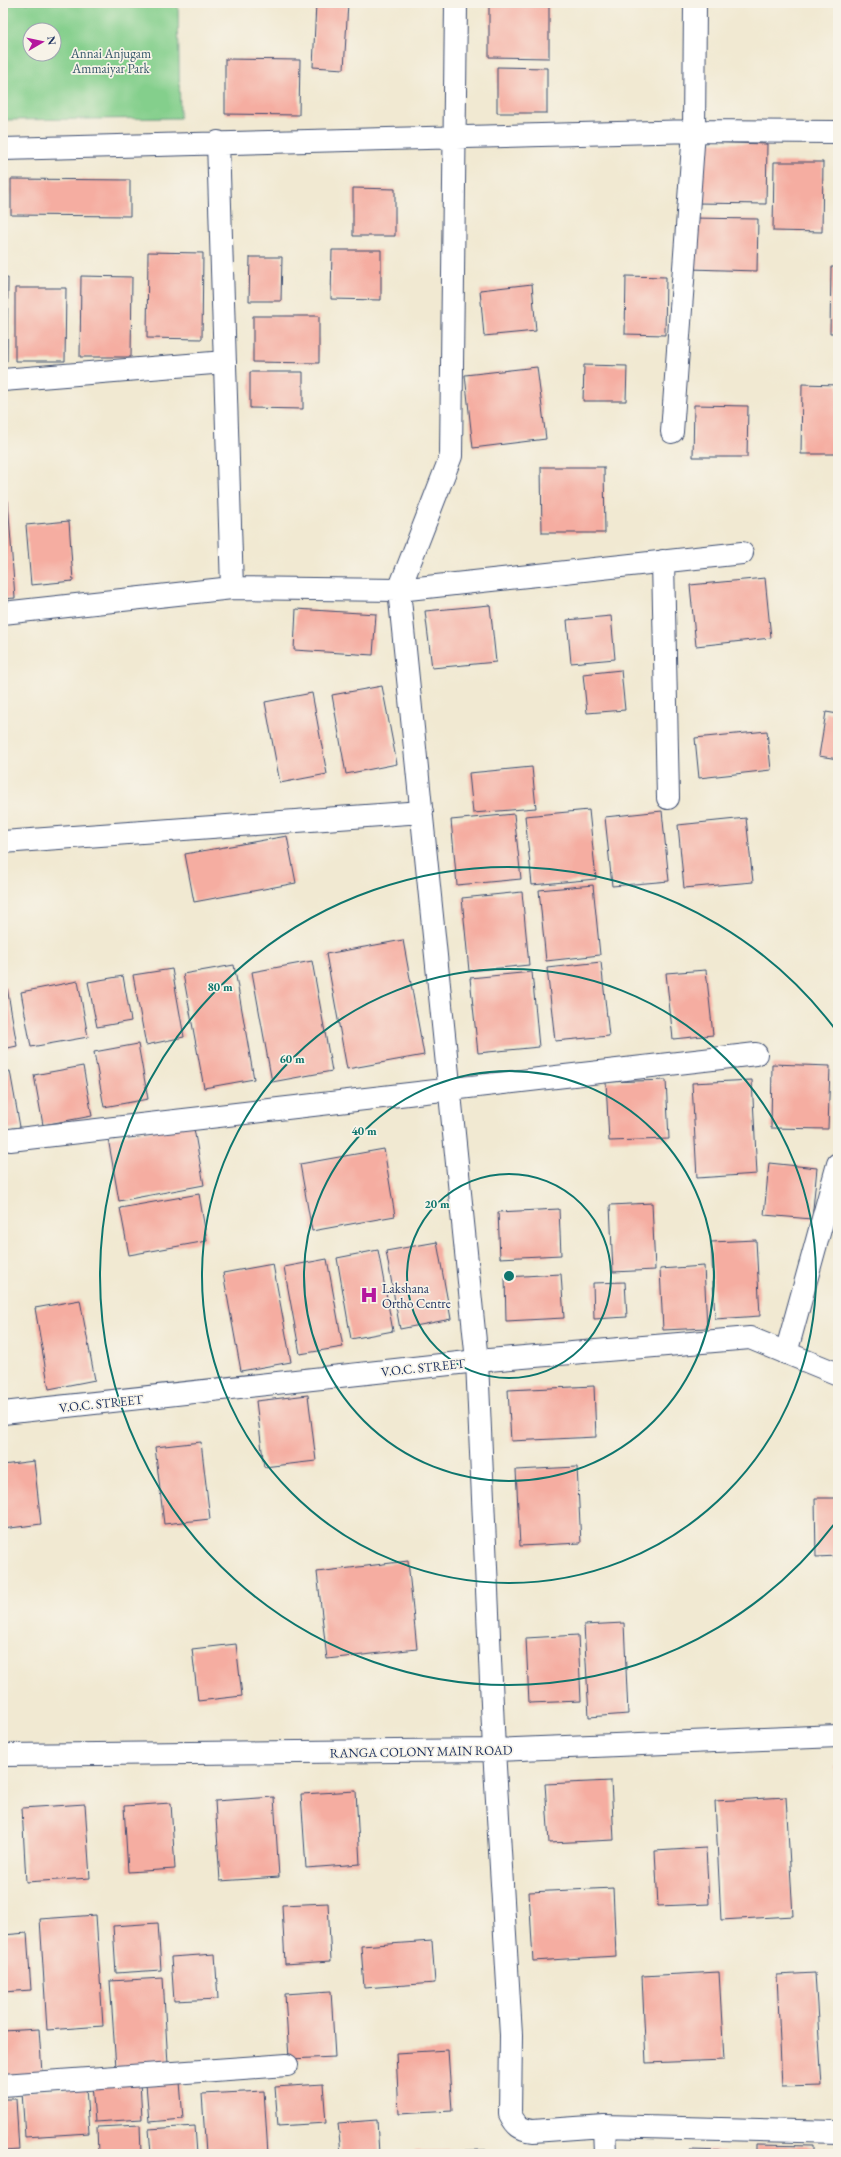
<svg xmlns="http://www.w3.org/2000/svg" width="841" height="2157" viewBox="0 0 841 2157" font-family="'EB Garamond',serif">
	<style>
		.green { fill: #84cf8c; stroke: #507f75; fill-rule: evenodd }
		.building { fill: #f5ada1 }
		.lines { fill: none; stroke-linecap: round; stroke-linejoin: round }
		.street-casing { stroke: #3b4b6f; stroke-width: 24 }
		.secondary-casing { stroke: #3b4b6f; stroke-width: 24 }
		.street { stroke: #fff; stroke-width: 22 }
		.secondary { stroke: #fff; stroke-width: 22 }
		.ring { fill: none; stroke: #0f766e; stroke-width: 2 }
		.labels { text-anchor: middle; stroke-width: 3.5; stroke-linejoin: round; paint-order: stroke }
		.park-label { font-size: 13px; fill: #35576a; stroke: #f7f3e8 }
		.poi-label { font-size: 13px; fill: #1b2f5e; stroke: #f7f3e8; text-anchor: start }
		.street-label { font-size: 13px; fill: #1b2f5e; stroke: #f7f3e8 }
		.centre { fill: #0f766e; stroke: #f7f3e8; stroke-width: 2 }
		.ring-label { font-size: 12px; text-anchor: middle; font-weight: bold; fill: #0f766e; stroke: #f7f3e8; stroke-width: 3.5; stroke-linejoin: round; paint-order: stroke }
	</style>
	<rect width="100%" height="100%" fill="#f7f3e8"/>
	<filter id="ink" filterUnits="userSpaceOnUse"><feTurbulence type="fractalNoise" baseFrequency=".025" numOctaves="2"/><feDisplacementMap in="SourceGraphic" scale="8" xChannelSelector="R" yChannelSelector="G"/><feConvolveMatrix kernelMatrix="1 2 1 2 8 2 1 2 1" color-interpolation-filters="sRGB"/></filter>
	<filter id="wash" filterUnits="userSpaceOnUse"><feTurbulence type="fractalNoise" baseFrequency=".012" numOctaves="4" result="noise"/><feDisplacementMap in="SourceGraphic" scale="16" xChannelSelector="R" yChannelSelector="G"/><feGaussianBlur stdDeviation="0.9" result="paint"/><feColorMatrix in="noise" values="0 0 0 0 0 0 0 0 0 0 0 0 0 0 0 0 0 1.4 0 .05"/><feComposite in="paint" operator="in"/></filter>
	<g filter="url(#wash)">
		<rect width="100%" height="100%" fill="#f1e9d2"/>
		<!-- green -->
		<path class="green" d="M3 3H178L180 118 3 120ZM30 30H54V54H30Z"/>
		<g id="blocks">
			<!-- building -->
			<path class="building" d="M316 3H348L344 69 313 67Z
				M489 3H549V58L489 57Z
				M225 59 300 60 299 115 225 114Z
				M497 67 547 68V113H497Z
				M698 142 767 144 766 204 697 203Z
				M774 162H823L822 232 773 231Z
				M11 179 130 180V216L11 215Z
				M353 188 395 189V236H353Z
				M691 218 758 219 757 271 690 269Z
				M332 250H381V300L331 299Z
				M148 252 203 253 202 339 147 338Z
				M250 257H282L281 301H249Z
				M831 267H838V333H830Z
				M81 276 132 277 131 357H80Z
				M626 276 666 277 665 335 625 334Z
				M3 278H8L7 361H3Z
				M532 284 536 331 484 336 480 290Z
				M15 288H66L65 361H15Z
				M253 316H319V363L253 362Z
				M584 365 627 366 626 401H583Z
				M537 367 546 439 473 448 465 375Z
				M250 372H303V409L250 408Z
				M802 384 838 385V454H801Z
				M694 405 748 406 747 457H693Z
				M541 467H604L605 533H542Z
				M8 501 15 598 3 599V502Z
				M69 521 73 581 31 585 26 525Z
				M765 578 771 638 696 646 690 585Z
				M490 605 496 662 432 668 425 611Z
				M296 609 376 614 373 655 294 650Z
				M611 616 615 659 571 663 567 620Z
				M621 670 625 710 587 713 583 674Z
				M382 686 397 764 346 774 332 695Z
				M312 693 327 774 280 783 265 702Z
				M826 712 838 714V759L819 756Z
				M767 731 771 770 699 778 695 738Z
				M532 767 536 808 473 813 469 773Z
				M589 810 596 879 532 885 525 816Z
				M662 811 669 881 612 886 605 817Z
				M514 814 521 879 457 885 451 820Z
				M746 818 753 882 684 888 678 825Z
				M287 836 296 883 194 902 185 854Z
				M593 885 600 955 546 961 539 890Z
				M522 892 529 965 469 971 462 898Z
				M403 940 424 1055 347 1069 326 954Z
				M312 961 332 1071 272 1082 252 972Z
				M601 962 609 1036 555 1041 547 968Z
				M234 965 254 1079 204 1088 183 974Z
				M172 969 184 1037 146 1045 133 975Z
				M706 970 713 1035 673 1039 666 973Z
				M532 972 539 1047 478 1053 470 978Z
				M123 976 131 1021 97 1027 88 982Z
				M78 981 88 1037 31 1047 21 992Z
				M7 987 17 1046 3 1049V988Z
				M138 1044 148 1099 104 1107 94 1052Z
				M772 1064 830 1066 828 1129 771 1128Z
				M83 1066 92 1116 43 1125 34 1075Z
				M10 1071 20 1127 3 1130V1072Z
				M666 1080 669 1139 609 1141 606 1082Z
				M752 1080 757 1174 697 1178 692 1083Z
				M193 1123 204 1185 119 1201 108 1138Z
				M384 1149 395 1216 312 1231 300 1164Z
				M769 1163 817 1168 812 1219 764 1215Z
				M199 1194 207 1241 129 1255 120 1208Z
				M652 1203 655 1270 613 1272 610 1205Z
				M559 1209 561 1255 500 1258 498 1212Z
				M756 1240 760 1316 715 1319 711 1242Z
				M437 1242 451 1319 400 1329 386 1251Z
				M378 1250 393 1331 351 1339 337 1258Z
				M327 1259 343 1347 300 1354 284 1267Z
				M273 1264 291 1362 241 1371 223 1273Z
				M704 1266 707 1328 663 1330 660 1269Z
				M561 1274 564 1318 506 1321 505 1277Z
				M625 1282 627 1317 594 1319 593 1283Z
				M80 1300 95 1380 49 1389 35 1308Z
				M594 1386 596 1437 511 1441 508 1390Z
				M308 1395 316 1461 264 1467 256 1401Z
				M201 1442 210 1519 164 1524 155 1447Z
				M34 1461 41 1524 3 1529V1465Z
				M577 1467 581 1543 520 1546 516 1470Z
				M815 1498H838V1556L816 1557Z
				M408 1561 417 1649 327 1659 317 1572Z
				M624 1623 628 1714 589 1717 584 1625Z
				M578 1635 581 1701 529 1703 526 1638Z
				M236 1644 242 1696 198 1701 192 1649Z
				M838 1765V1806H837L835 1766Z
				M611 1781 614 1840 549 1843 545 1784Z
				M356 1791 360 1864 306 1868 301 1794Z
				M274 1797 279 1877 220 1881 215 1801Z
				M786 1797 793 1916 721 1920 715 1801Z
				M171 1803 175 1869 128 1872 124 1806Z
				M85 1804 90 1878 26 1882 22 1808Z
				M706 1848 709 1904 658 1906 655 1851Z
				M613 1888 616 1956 533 1961 529 1892Z
				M328 1903 331 1961 285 1964 282 1905Z
				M96 1915 103 2026 47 2030 40 1919Z
				M158 1923 161 1970 116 1973 113 1926Z
				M27 1933 31 1990 3 1992V1935Z
				M432 1941 435 1983 364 1988 361 1946Z
				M215 1954 218 1999 174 2001 171 1957Z
				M719 1972 724 2060 646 2063 642 1976Z
				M815 1973 822 2086 782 2087 777 1975Z
				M163 1978 168 2064 116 2068 110 1981Z
				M331 1991 335 2057 289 2059 285 1994Z
				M39 2029 42 2073 3 2075V2031Z
				M448 2050 452 2111 399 2114 396 2053Z
				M140 2081 142 2119 95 2122 92 2084Z
				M180 2082 183 2119 149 2122 146 2084Z
				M323 2084 326 2123 278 2126 275 2087Z
				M86 2087 89 2133 25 2137 22 2092Z
				M264 2091 268 2154H206L202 2094Z
				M3 2099H16L19 2150 3 2151Z
				M377 2120 379 2154H341L338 2123Z
				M140 2125 141 2154H98L97 2127Z
				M195 2126 197 2154H151L149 2129Z
				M756 2145 813 2146V2154H756Z
				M486 2150V2154H415V2151Z
				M690 2150 727 2151V2154H690Z"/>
		</g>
	</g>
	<g filter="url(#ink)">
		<use href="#blocks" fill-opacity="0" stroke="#3b4b6f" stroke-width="1"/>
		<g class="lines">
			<!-- street casing -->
			<g class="street-casing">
				<path id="street" d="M456 3 451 456 399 590 477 1361 494 1750 511 2035 510 2114C516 2126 520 2129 533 2131L604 2126 838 2132
					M218 142 232 588
					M3 149 694 131 838 132
					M3 380 225 362
					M672 432 694 131 695 3
					M663 561 668 798
					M3 613 232 588 399 590 742 553
					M3 842 422 812
					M10 1140 756 1054
					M786 1353 838 1164
					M3 1755 494 1750 838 1736
					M3 2085 287 2065
					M604 2126 605 2154"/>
			</g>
			<!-- secondary casing -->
			<g class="secondary-casing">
				<path id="secondary" d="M3 1413 477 1361 750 1338 838 1374"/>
			</g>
			<!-- street -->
			<use href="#street" class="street"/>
			<!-- secondary -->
			<use href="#secondary" class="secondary"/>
		</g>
	</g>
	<!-- distance rings -->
	<g class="ring">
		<circle cx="509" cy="1276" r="102"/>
		<circle cx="509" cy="1276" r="205"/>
		<circle cx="509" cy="1276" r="307"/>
		<path d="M838 1519A409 409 0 1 1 838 1033"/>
	</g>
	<!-- icons -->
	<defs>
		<g id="hospital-bare" transform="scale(1.38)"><path d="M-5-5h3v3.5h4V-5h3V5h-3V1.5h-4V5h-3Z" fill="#b5179e" stroke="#f7f3e8" stroke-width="2.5" paint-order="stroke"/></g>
	</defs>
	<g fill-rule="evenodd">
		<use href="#hospital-bare" x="369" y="1295"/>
	</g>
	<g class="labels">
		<!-- park labels -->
		<g class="park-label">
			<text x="111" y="58">Annai Anjugam<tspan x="111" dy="15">Ammaiyar Park</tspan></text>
		</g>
		<!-- poi labels -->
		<g class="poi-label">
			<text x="382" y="1293">Lakshana<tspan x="382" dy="15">Ortho Centre</tspan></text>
		</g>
		<!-- street labels -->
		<g class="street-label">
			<text transform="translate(423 1367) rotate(-6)" y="5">V.O.C. STREET</text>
			<text transform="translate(101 1403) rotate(-6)" y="5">V.O.C. STREET</text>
			<text transform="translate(421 1751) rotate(-1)" y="5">RANGA COLONY MAIN ROAD</text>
		</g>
	</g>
	<circle cx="509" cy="1276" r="6" class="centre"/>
	<g class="ring-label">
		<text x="220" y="991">80 m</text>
		<text x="292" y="1063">60 m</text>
		<text x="364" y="1135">40 m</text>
		<text x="437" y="1208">20 m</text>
	</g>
	<!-- margin -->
	<rect width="841" height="2157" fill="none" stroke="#f7f3e8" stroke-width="16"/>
	<!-- north arrow -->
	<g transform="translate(42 42) rotate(81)"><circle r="19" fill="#f7f3e8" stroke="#9fa5b1"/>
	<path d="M0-3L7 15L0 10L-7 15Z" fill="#b5179e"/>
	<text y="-6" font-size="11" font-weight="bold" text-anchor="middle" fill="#1b2f5e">N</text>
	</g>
</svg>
